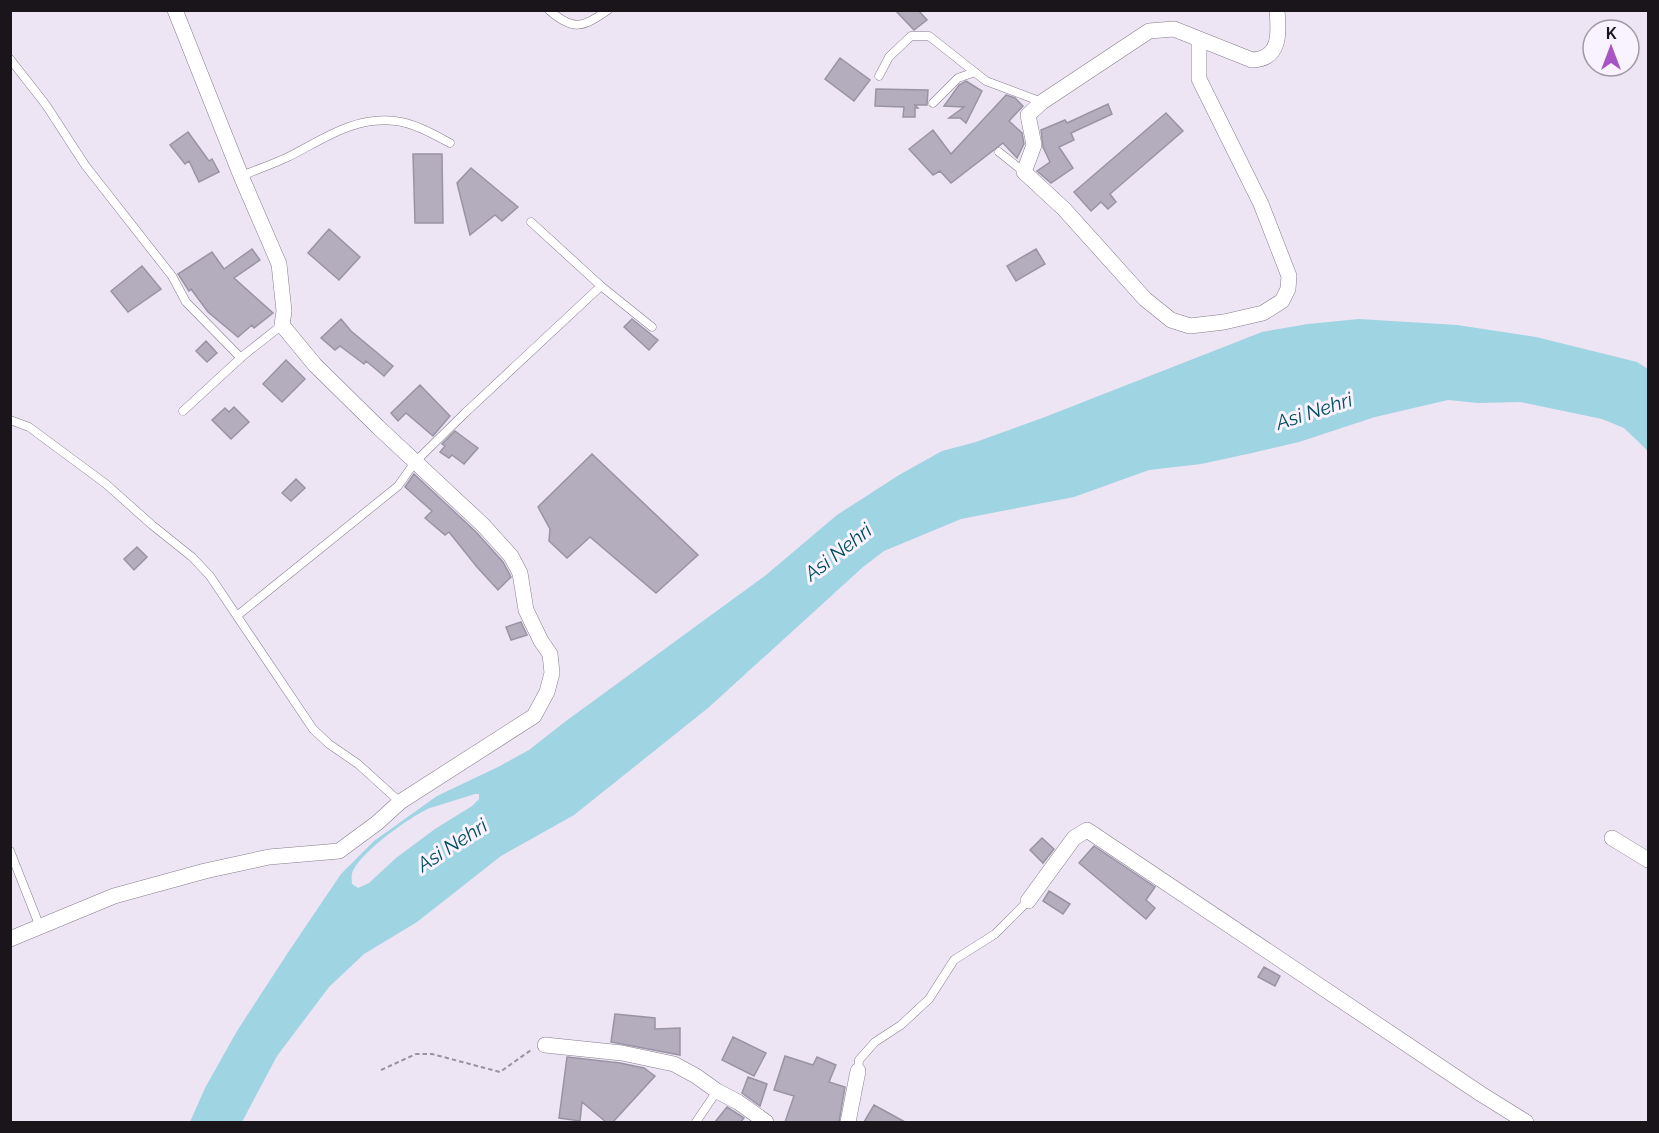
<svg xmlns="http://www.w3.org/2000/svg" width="1659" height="1133" viewBox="0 0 1659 1133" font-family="Raleway,sans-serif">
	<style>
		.water { fill: #9fd4e2; fill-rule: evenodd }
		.building { fill: #b3adbe; stroke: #9994a4; stroke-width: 1.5 }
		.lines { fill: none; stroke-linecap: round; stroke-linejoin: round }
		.lane-casing { stroke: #857d8c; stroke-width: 9 }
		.street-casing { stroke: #857d8c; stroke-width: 16 }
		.path { stroke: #9a939f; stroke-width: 2; stroke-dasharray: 4.5 3; stroke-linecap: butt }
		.lane { stroke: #fff; stroke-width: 8 }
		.street { stroke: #fff; stroke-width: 15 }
		.labels { text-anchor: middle; stroke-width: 6; stroke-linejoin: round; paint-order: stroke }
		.water-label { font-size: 20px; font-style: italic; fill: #004e5e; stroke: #f9f2ff }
	</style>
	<rect width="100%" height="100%" fill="#ede4f4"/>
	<!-- water -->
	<path class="water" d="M1359 319 1457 325 1536 337 1637 362 1648 369V451L1624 428 1602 419 1520 402 1478 403 1448 400 1375 417 1299 442 1252 453 1201 464 1149 470 1074 497 961 519 884 551 863 567 708 708 574 815 501 856 417 922 364 954 329 987 277 1056 242 1122H190L205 1088 237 1031 289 951 341 874 374 841 437 796 498 767 529 750 566 721 766 575 837 515 899 475 942 451 976 442 1045 417 1262 332 1308 324ZM475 794H479V799L472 806 435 829 396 858 369 883 358 888 352 884C352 881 351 877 352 874 357 854 411 816 430 808 445 803 460 799 475 794Z"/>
	<!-- building -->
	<path class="building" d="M895 10H918L927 20 914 30Z
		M840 58 870 80 854 101 825 79Z
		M966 81 982 91 966 123 960 118H949L964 107 944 106 959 85Z
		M876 89 928 90 927 105H915L918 108H915V117H903L904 107 875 106Z
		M1006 95 1015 98 1023 106 1009 121 1022 133 1024 144 1017 158 1003 143 951 183 940 171 933 175 909 149 933 130 951 154Z
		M1108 104 1112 114 1071 133 1074 140 1059 147 1073 168 1051 183 1037 171 1050 162 1043 147 1041 130 1065 120 1067 123Z
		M1166 113 1183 131 1110 194 1116 202 1108 209 1101 202 1091 211 1074 192Z
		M188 132 209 161 212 159 219 172 199 182 189 161 185 164 170 145Z
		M413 154H442L443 223H415Z
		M471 168 518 207 502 221 495 215 470 235 457 183Z
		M329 229 360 257 339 280 308 253Z
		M252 249 260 260 234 278 273 313 254 328 252 325 238 337 208 312 191 289 189 291 178 274 212 252 224 269Z
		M1036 249 1045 264 1016 281 1007 266Z
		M142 266 161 289 128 312 111 291Z
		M341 319 351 331 393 366 384 376 366 361 364 364 340 346 335 350 321 338Z
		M632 319 658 340 649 350 624 327Z
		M206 341 217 353 207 362 196 351Z
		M286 360 305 379 282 402 263 384Z
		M420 385 450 416 433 436 406 413 398 421 391 413Z
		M234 407 249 422 231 439 212 420 225 408 229 412Z
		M455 431 478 448 464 464 452 455 449 458 440 452 445 446 442 444Z
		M592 454 698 555 656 593 590 537 567 558 549 541 550 529 538 507Z
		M414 474 476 532 503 562 511 577 498 590 477 567 449 532 445 535 425 518 432 511 405 487Z
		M296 479 305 488 291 501 282 493Z
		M137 547 147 557 134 570 124 559Z
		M521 622 527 635 511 640 506 627Z
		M1042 838 1054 849 1043 863 1030 850Z
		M1094 846 1155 887 1146 900 1155 908 1146 919 1079 863Z
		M1049 891 1070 904 1063 914 1043 901Z
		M1264 967 1280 976 1275 986 1258 977Z
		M615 1014 655 1018V1029L680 1028V1055L611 1042Z
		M733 1037 766 1053 754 1076 722 1060Z
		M785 1056 813 1065 817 1057 836 1065 829 1082 845 1087 839 1122H785L794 1096 774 1090Z
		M567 1057 620 1063 644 1068 655 1076 613 1122H606L582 1102 580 1121 559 1118Z
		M748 1077 767 1084 760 1106 742 1093Z
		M874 1105 905 1122H864Z
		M727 1107 744 1118 741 1122H715Z"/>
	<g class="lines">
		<!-- lane casing -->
		<g class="lane-casing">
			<path id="lane" d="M549 10C574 32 583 27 608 10
				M10 59 46 105 85 165 172 276 186 302 241 358
				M879 76 889 57 911 36H929L986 81 1042 102
				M933 103 958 78 975 72
				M999 152 1024 172
				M241 176C256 170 273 164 288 157 322 140 354 116 395 121 414 123 433 134 450 143
				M531 222 601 286 652 327
				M183 411 244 355 282 325
				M10 420 29 427 106 484 152 525 192 557 210 576 313 729 329 744 358 764 400 802
				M238 615 398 486 415 462 465 413 601 286
				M10 851 40 927
				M858 1071 859 1060 875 1042 901 1025 929 999 954 960 995 934 1028 901
				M696 1122 717 1091"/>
		</g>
		<!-- street casing -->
		<g class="street-casing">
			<path id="street" d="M1199 40V79L1261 204 1289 276 1288 289 1282 301 1263 313 1224 322 1190 326 1171 320 1145 299 1064 209 1024 172 1034 145 1028 115 1042 102 1149 31 1174 29 1252 60C1281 59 1279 33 1277 10
				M1612 838 1648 860
				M1028 901 1074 838 1087 830 1481 1094 1526 1122
				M10 939 114 896 205 871 269 857 339 851 377 823 400 802 534 716 547 692 552 673 550 654 541 641 526 610 520 573 511 556 483 525 378 427 315 365 282 325 284 311 279 264 241 176 175 10
				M545 1045 622 1053 674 1064 696 1076 717 1091 738 1102 766 1122
				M848 1122 858 1071"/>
		</g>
		<!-- path -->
		<path class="path" d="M381 1070 416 1054H432L500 1072 531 1050"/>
		<!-- lane -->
		<use href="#lane" class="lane"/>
		<!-- street -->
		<use href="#street" class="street"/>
	</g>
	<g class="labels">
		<!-- water labels -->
		<g class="water-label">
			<text transform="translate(1314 411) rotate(-18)" y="7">Asi Nehri</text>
			<text transform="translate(838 552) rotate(-38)" y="7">Asi Nehri</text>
			<text transform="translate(452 845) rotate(-33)" y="7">Asi Nehri</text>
		</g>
	</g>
	<!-- border -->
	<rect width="1659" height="1133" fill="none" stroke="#19151b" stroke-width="24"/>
	<!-- north arrow -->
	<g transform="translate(1611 48)"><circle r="28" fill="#f9f2ff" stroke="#9f9aa4" stroke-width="1.5"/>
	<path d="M0-4.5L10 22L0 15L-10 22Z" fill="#a754c4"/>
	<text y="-9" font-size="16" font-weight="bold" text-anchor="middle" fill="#19151b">K</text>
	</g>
</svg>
